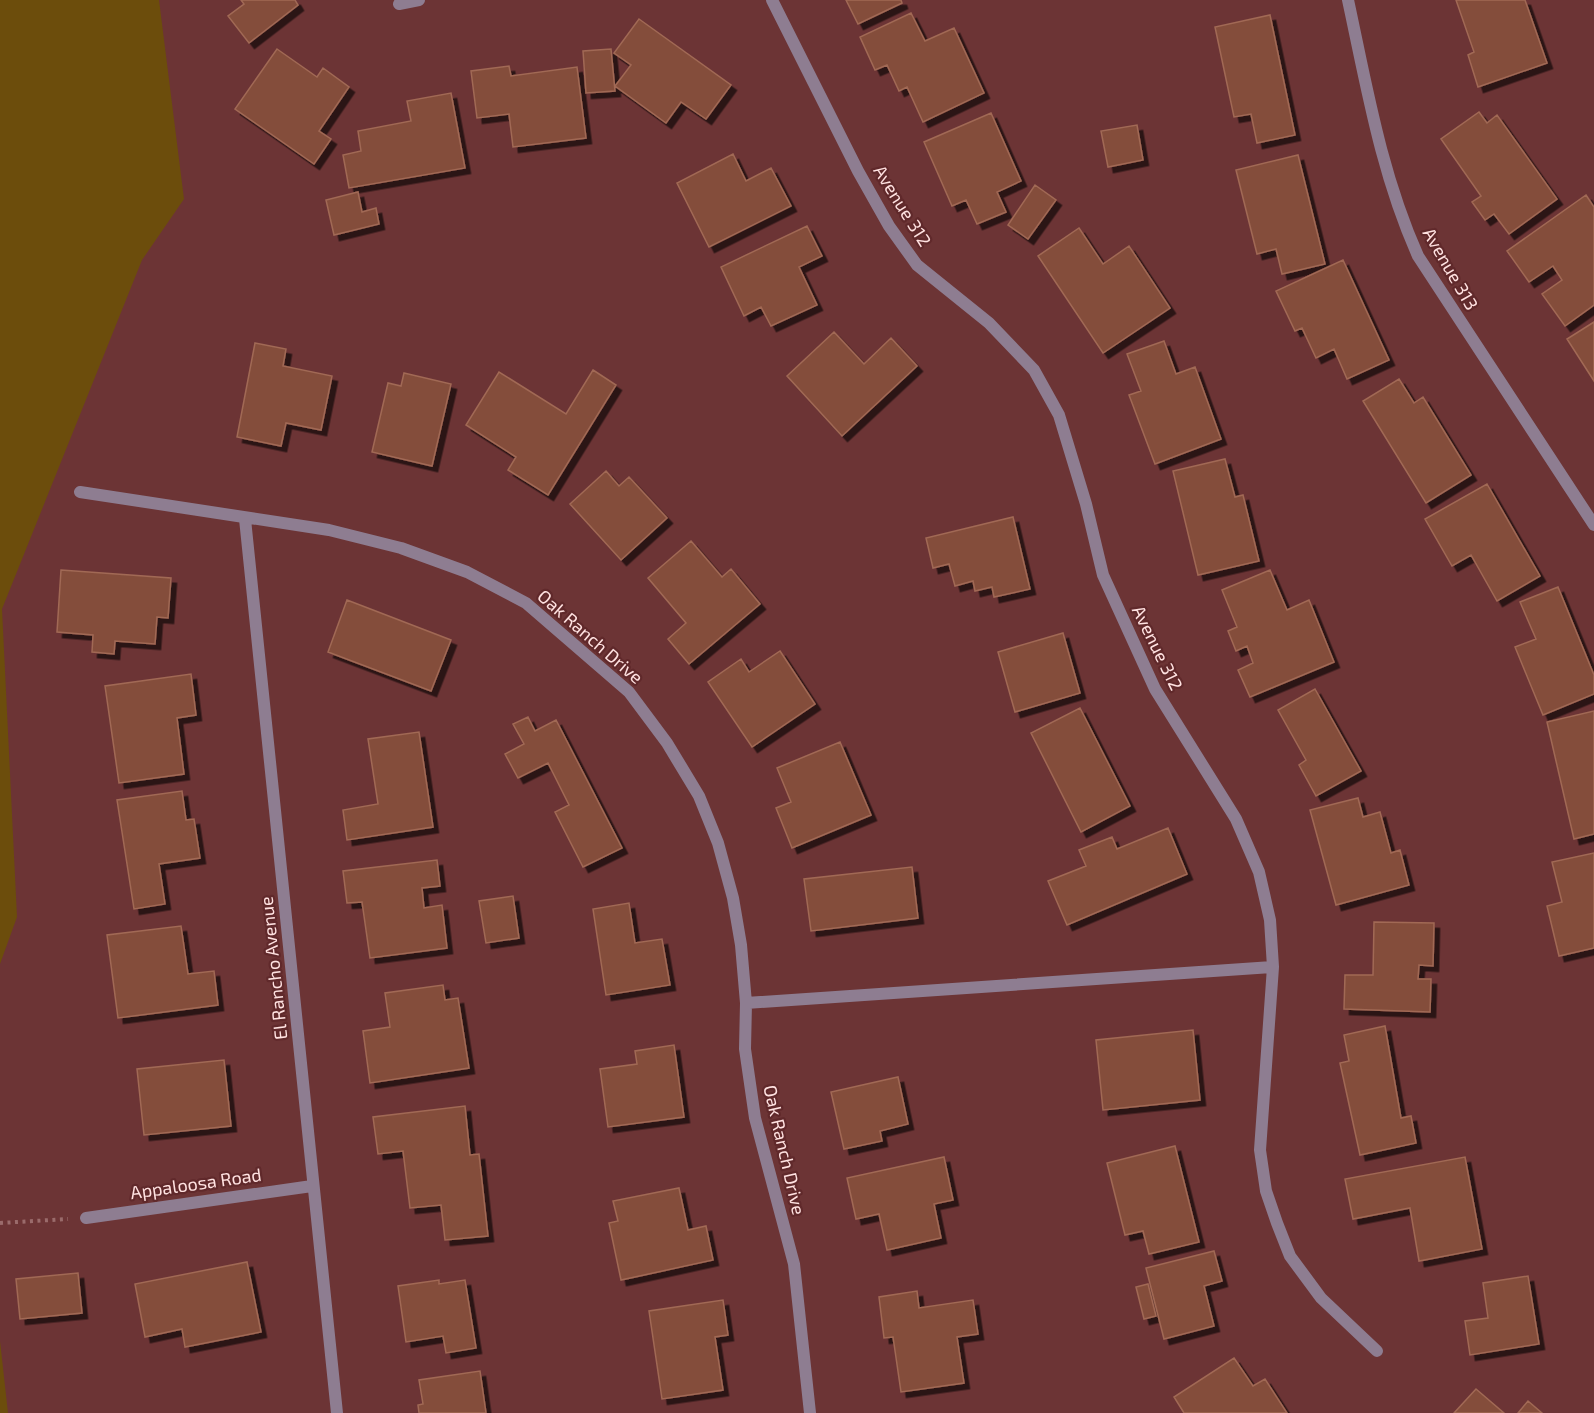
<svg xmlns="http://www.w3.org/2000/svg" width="1594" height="1413" viewBox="0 0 1594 1413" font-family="'Exo 2',sans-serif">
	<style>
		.green { fill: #6c4d0c }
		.building { fill: #844e3b; stroke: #a16955; stroke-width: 1.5; filter: url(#shadow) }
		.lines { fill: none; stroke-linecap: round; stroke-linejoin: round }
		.path { stroke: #9a6b6b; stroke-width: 4; stroke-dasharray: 3 4.5; stroke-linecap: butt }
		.minor { stroke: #8e7d91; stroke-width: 12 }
		.labels { text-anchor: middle; stroke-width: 4.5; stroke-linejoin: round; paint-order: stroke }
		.street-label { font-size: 18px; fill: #ffe2e1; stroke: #60292b }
	</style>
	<defs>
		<filter id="shadow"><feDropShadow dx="5.5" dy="5.5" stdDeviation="0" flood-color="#0009"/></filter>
	</defs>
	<rect width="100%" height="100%" fill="#6c3435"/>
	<!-- green -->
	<path class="green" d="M0 0H159L184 199 142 260 2 609 17 917 0 964Z
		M0 1341 8 1413H0Z"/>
	<!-- building -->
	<path class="building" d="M241 0H295L298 5 249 43 228 16 244 4Z
		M846 0H901L902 3 858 24Z
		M1456 0H1525L1547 63 1478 87 1468 55 1474 52Z
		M911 13 925 41 954 28 984 93 923 122 907 87 899 91 887 65 875 70 860 37Z
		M1270 15 1295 135 1257 143 1251 114 1234 117 1215 27Z
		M639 19 731 85 706 119 681 102 666 123 615 86 631 65 614 53Z
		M277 49 317 77 323 68 349 87 319 131 331 139 314 164 235 109Z
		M611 49 615 91 586 93 583 51Z
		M509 66 511 76 577 67 586 138 513 147 509 114 477 118 471 71Z
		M451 93 465 168 349 188 343 155 361 151 358 131 411 121 407 101Z
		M1479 112 1487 123 1497 115 1557 199 1509 234 1494 214 1485 220 1472 202 1481 196 1441 139Z
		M991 113 1021 181 997 192 1006 212 977 224 966 200 952 206 924 142Z
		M1137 125 1143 160 1108 167 1101 131Z
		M733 154 746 181 771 168 791 206 709 247 677 183Z
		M1298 155 1325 264 1282 274 1276 249 1257 254 1236 170Z
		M1035 185 1056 200 1028 239 1008 225Z
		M358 192 362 212 376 208 379 224 334 235 326 200Z
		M1586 195 1594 207V305L1565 326 1542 294 1562 280 1553 266 1529 282 1507 251Z
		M807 226 822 256 799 267 817 305 771 326 761 307 744 316 721 267Z
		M1079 228 1103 264 1129 246 1170 308 1103 353 1038 256Z
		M1343 260 1389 360 1347 379 1334 349 1316 358 1302 328 1295 331 1276 291Z
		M1594 322V381L1567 339Z
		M834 332 864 364 891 338 917 366 842 436 787 376Z
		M1164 341 1176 374 1195 367 1221 439 1155 464 1129 395 1141 391 1127 354Z
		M255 343 286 349 283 366 332 376 321 430 286 423 281 446 237 437Z
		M593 370 616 385 548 495 508 470 516 457 466 425 499 372 566 414Z
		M404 373 451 384 432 466 372 452 388 383 401 386Z
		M1399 379 1414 403 1423 397 1471 475 1426 503 1363 401Z
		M1225 459 1235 497 1243 495 1259 561 1198 575 1173 471Z
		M606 471 619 486 629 477 667 518 621 560 570 504Z
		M1487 484 1540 576 1497 601 1471 555 1452 566 1425 519Z
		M1013 517 1030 589 994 597 992 587 975 591 973 581 955 586 949 564 933 568 926 538Z
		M691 541 722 577 731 569 760 604 689 664 668 639 686 623 648 578Z
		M61 570 171 578 168 618 157 617 155 644 115 641 114 654 92 652 93 635 57 632Z
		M1270 570 1287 610 1309 600 1334 662 1250 697 1238 670 1253 663 1247 646 1236 651 1228 631 1237 627 1222 590Z
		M1558 587 1594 675V694L1543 715 1515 647 1536 639 1520 602Z
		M347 600 451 640 431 691 328 652Z
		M1063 633 1080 693 1015 712 998 652Z
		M780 651 815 704 752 747 708 682 741 659 749 672Z
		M191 674 196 715 177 718 184 774 119 783 105 686Z
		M1315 689 1361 771 1316 796 1299 765 1306 760 1278 710Z
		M1080 708 1130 806 1081 832 1031 733Z
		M1594 711V834L1574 839 1547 722Z
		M528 717 535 731 556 720 622 848 583 867 555 812 569 805 548 763 518 778 505 754 524 744 513 724Z
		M419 732 433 827 347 840 343 810 378 804 368 739Z
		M840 742 871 815 792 848 776 808 791 802 777 768Z
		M182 791 186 820 194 819 200 858 159 864 165 904 134 909 117 800Z
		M1358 798 1363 817 1380 812 1391 853 1400 850 1409 885 1336 905 1310 810Z
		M1168 828 1187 874 1067 925 1048 881 1086 866 1079 850 1112 837 1117 849Z
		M1594 853V948L1559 956 1547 906 1562 902 1552 862Z
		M437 860 440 886 422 888 424 908 442 905 447 948 370 958 362 902 347 903 343 871Z
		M912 867 918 918 811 931 804 879Z
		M513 896 519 938 486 943 479 901Z
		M629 903 635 943 662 939 670 985 606 995 593 909Z
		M1374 922 1434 923 1433 966 1419 965 1418 979H1431L1430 1012 1344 1009 1345 975H1373Z
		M181 926 188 974 214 971 218 1005 118 1018 107 935Z
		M443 985 445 1000 458 998 469 1068 370 1083 363 1031 390 1027 385 993Z
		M1385 1026 1401 1118 1411 1116 1416 1143 1360 1155 1340 1063 1349 1061 1344 1035Z
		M1193 1030 1200 1100 1103 1110 1096 1040Z
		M674 1045 684 1117 608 1127 600 1069 637 1064 635 1051Z
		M224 1060 231 1126 144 1135 137 1069Z
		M898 1077 908 1124 880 1131 882 1141 844 1149 831 1092Z
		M465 1106 470 1155 479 1154 488 1236 445 1240 441 1205 410 1208 403 1151 378 1154 373 1117Z
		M1175 1146 1199 1242 1149 1254 1143 1231 1125 1235 1107 1163Z
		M944 1157 953 1200 934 1204 941 1238 887 1250 879 1214 856 1219 847 1178Z
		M1465 1157 1482 1249 1419 1261 1410 1208 1353 1219 1345 1179Z
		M679 1188 688 1230 706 1226 713 1260 621 1280 609 1223 618 1221 613 1201Z
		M1214 1251 1222 1281 1204 1286 1214 1326 1164 1339 1146 1268Z
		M247 1262 261 1332 185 1347 182 1329 145 1337 135 1284Z
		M78 1273 82 1313 20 1319 16 1279Z
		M1528 1276 1539 1344 1470 1355 1465 1321 1488 1318 1483 1283Z
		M439 1280V1284L465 1280 476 1348 446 1353 443 1336 406 1342 398 1286Z
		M1148 1284 1156 1316 1144 1319 1136 1287Z
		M917 1291 919 1308 973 1300 978 1334 957 1337 964 1383 901 1392 893 1337 884 1338 879 1297Z
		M723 1300 728 1335 715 1337 723 1390 662 1399 649 1311Z
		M1234 1358 1253 1386 1265 1379 1287 1413H1184L1174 1397Z
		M480 1371 486 1413H419L418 1405 423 1404 419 1380Z
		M1476 1389 1504 1413H1454Z
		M1528 1401 1542 1413H1518Z"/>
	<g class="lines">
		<!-- path -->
		<path class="path" d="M0 1223 68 1219"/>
		<!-- minor -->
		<path class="minor" d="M772 0 858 171 889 226 917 265 989 323 1034 370 1059 415 1086 504 1103 575 1155 689 1236 819 1259 872 1270 920 1273 967 1260 1150 1266 1191 1277 1223 1290 1256 1321 1298 1377 1351
			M1348 0C1367 88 1381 173 1418 256L1594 525
			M399 4 419 0
			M80 492 329 530 401 548 467 572 526 603 629 692 667 743 699 796 718 843 733 898 741 945 746 1003 745 1049 755 1118 794 1264 810 1413
			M245 519 337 1413
			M746 1003 1273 967
			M86 1218 312 1186"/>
	</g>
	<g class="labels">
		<!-- street labels -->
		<g class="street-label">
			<text transform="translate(902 206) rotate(58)" y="6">Avenue 312</text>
			<text transform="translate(1450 269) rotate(60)" y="6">Avenue 313</text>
			<text transform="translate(590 637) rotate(41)" y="6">Oak Ranch Drive</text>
			<text transform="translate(1157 648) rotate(64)" y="6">Avenue 312</text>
			<text transform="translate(274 968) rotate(-96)" y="6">El Rancho Avenue</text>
			<text transform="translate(784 1150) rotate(77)" y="6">Oak Ranch Drive</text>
			<text transform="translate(196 1184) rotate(-8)" y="6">Appaloosa Road</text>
		</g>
	</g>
</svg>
